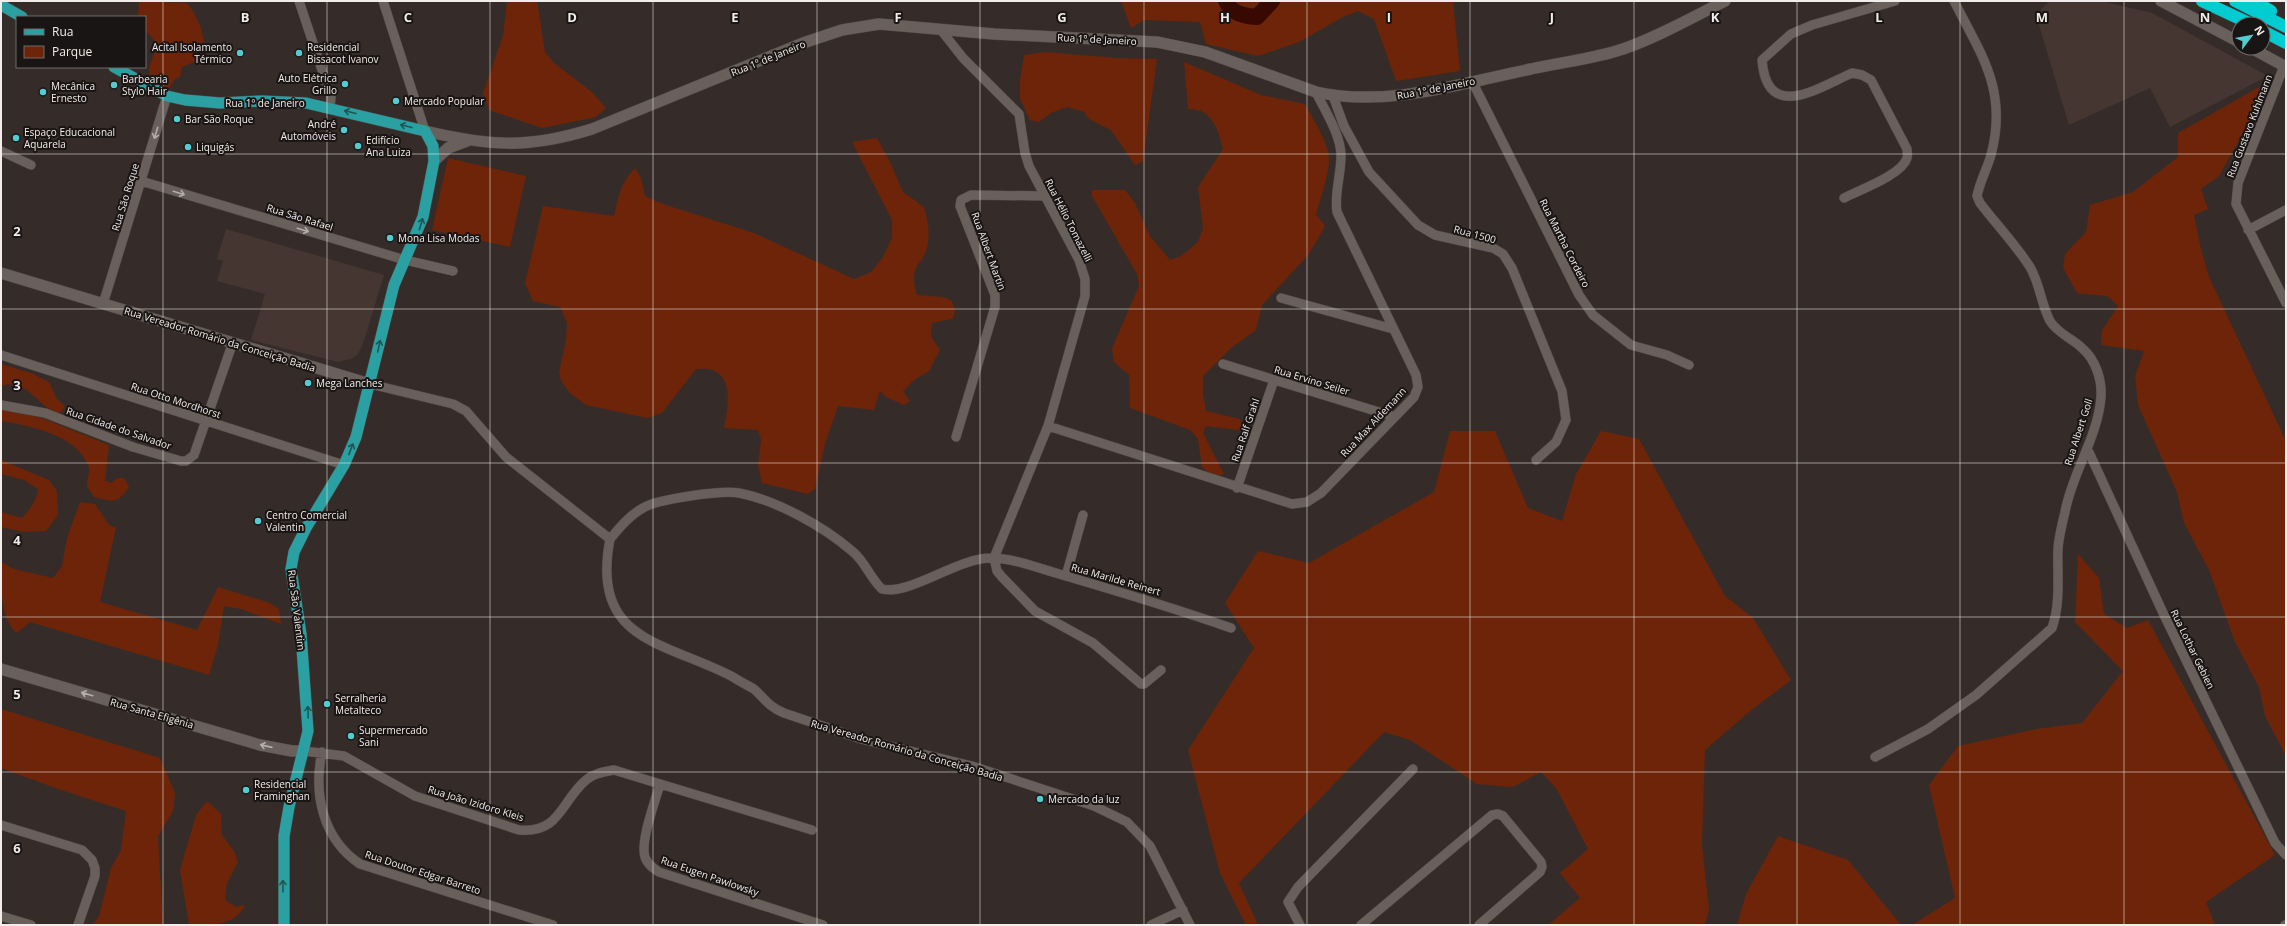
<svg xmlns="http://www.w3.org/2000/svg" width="2287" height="926" viewBox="0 0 2287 926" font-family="'Open Sans',sans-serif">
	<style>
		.built { fill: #453631 }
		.green { fill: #6d2409 }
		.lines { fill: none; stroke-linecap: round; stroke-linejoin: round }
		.river { stroke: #380900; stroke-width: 16 }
		.minor-casing { stroke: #4f4846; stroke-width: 10 }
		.tertiary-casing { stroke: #4f4846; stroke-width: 12 }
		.primary-casing { stroke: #4f4846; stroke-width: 12 }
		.motorway-casing { stroke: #4f4846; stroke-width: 13 }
		.minor { stroke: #695f5b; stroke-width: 9 }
		.tertiary { stroke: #695f5b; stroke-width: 11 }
		.primary { stroke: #2aa0a2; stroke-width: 11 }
		.motorway { stroke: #00ccd1; stroke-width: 12 }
		.oneway { stroke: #215454 }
		.oneway2 { stroke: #b4adaa }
		.grid { fill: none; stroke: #f2ecea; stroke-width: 1; stroke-opacity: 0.55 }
		.poi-dot { fill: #52ccd0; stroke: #191514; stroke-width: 1.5 }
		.labels { text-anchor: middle; stroke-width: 4; stroke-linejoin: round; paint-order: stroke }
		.street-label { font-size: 10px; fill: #f2ecea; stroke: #191514 }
		.poi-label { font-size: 10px; fill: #f2ecea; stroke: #191514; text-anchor: start }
		.grid-label { font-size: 13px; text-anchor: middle; font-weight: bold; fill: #f2ecea; stroke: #191514; stroke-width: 4; stroke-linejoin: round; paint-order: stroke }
	</style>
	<rect width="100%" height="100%" fill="#352c29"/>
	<!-- built -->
	<path class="built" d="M2049 1H2101L2152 13 2268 76 2170 127 2150 88 2069 125 2036 15Z
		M226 229 384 275 363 344 357 355 351 359 338 362 251 340 265 294 217 281 223 261 217 259Z"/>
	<!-- green -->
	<path class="green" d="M139 1 187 3C201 20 208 43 202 65L194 62 182 67 180 77 175 79 170 87H164L150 78 149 68 155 51 154 40 145 30V17H138Z
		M507 1H537L545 52 554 63 592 92 606 108 596 117 542 128 489 110 483 93 503 36Z
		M1121 1H1453L1460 71 1396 81 1374 19 1358 11 1341 18 1299 42 1258 56 1206 44 1200 22 1144 20 1131 28Z
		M1045 52 1117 58 1157 59 1143 161 1135 165 1111 130 1089 119 1084 112 1067 107 1051 113 1039 122 1030 120 1020 99V80L1024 55Z
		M1184 62 1261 95 1305 104C1313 119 1329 143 1329 160 1328 179 1321 196 1316 214L1325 226 1309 254 1262 305 1256 330 1231 348 1203 376V394L1206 411 1240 419 1245 431 1206 426 1203 433 1224 474 1214 477 1202 467 1198 439 1190 430 1130 408 1129 375 1114 362 1112 348 1139 286 1137 274 1092 196V190H1125L1135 203 1150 236 1170 260 1181 256 1198 242 1203 228 1198 187 1223 149C1218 129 1212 108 1188 109Z
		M2270 85 2219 176 2201 189 2208 209 2194 215 2201 249 2209 277 2286 441V756L2265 716 2259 687 2235 642 2209 570 2184 523 2177 492 2138 405 2135 376 2144 351 2101 345 2102 330 2118 306 2107 296 2077 293 2063 268 2065 254 2086 232 2090 205 2133 192 2178 157V133L2257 88Z
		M877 138 890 162 903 192 924 207C927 218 930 230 928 242 925 267 907 261 917 295L942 297 951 300C955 308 957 312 952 319L932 323 931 336 940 350 929 371 914 380 903 391 910 401 904 405 886 397 880 391 874 410 838 406 825 444 815 489 808 494 762 483 758 465 761 440 758 430 724 428C727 411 735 378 712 370 708 368 701 369 696 369L662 413 647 418 586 405 570 393 561 381 559 372 566 340 567 323 560 307 533 301 525 283 543 206 614 216C619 195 620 184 635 168L641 178 645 196 660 203 754 233 854 279 871 272 883 257 892 238V220L852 142Z
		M448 158 526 176 510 247 432 230Z
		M1 364 31 373 49 382 57 399 65 406 61 413C38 411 30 377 1 386Z
		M5 409 42 418 109 445 105 481 111 483 118 478H124L129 487C117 504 114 502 94 497 92 493 87 488 87 484 87 478 91 471 88 465 76 435 31 426 1 421V410Z
		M1450 431H1495L1528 508 1562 521 1576 474 1601 431 1639 439 1725 596 1753 618 1791 680 1749 712 1705 750 1702 845 1709 909 1705 925H1548L1580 898 1560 873 1588 849 1556 788 1541 772 1513 787 1477 784 1410 740 1384 732 1239 883 1258 925H1246L1220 873 1188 750 1254 648 1225 603 1258 551 1309 563 1434 492Z
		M1 460 49 480 57 491 58 515 46 531 24 532 1 527V512L22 518C30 509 37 501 38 489L24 480 1 474Z
		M80 502 95 504 110 526 116 527 100 602 197 630 218 587 270 603 279 609 281 624 241 609 224 606 218 645 209 675 30 622 17 633C0 620 1 585 1 562L14 569 53 578 62 566 67 538Z
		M2078 554 2099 578 2104 614 2127 628 2148 620 2275 855 2206 902 2215 925H1912L1955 898 1929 785 1958 746 2036 729 2082 723 2123 671 2075 622Z
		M1 709 160 758 175 793 173 811 158 836 163 925H92L99 916 111 868 121 850 126 811 58 789 1 768Z
		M207 801 221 814 222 835 234 851 238 862 227 883 225 900 236 907 245 905C234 926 215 925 189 925L180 870 196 815Z
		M1778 836 1848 860 1901 925H1737L1746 894Z"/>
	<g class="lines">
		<!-- river -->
		<path class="river" d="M1226 1C1231 14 1245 16 1257 17L1272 1"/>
		<!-- minor casing -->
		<g class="minor-casing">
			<path id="minor" d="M299 1 331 97 330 108
				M383 1 425 131
				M941 30 963 58 1019 114 1025 153 1029 166 1079 260 1085 279V296L1048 426 994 558
				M2284 66 2238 183 2236 204 2286 303
				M1472 81 1579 295 1593 315 1631 345 1667 355 1689 365
				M1333 96 1344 126 1369 172 1418 225 1435 235 1493 248 1503 254 1512 268 1562 391 1566 420 1556 442 1536 460
				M1 151 31 165
				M141 181 405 260 453 271
				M1844 198C1859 190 1902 175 1907 158 1908 156 1907 152 1907 149L1871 80 1862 75 1852 73C1818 88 1767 123 1762 60L1791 34 1812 25 1895 1
				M2248 230 2286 210
				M1281 298 1393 329
				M103 304 167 96
				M1 355 344 465
				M1223 364 1395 417
				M370 384 453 404 466 411 506 457 610 539C590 642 664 641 733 677 739 681 747 685 754 689 765 699 769 707 784 713L861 739 972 766 1094 806 1127 822 1150 846 1190 925
				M1 405 45 413 133 447 181 461H186L194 455 233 342
				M1048 426 1292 504 1307 502 1321 493 1414 397 1418 387 1416 375 1337 212C1334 194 1341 175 1341 156 1341 135 1325 111 1316 92
				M956 437 995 307V295L960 206 961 200 971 195 1044 196
				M2087 448 2164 615 2275 843 2286 855
				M1237 488 1274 380
				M610 539C620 527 630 515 643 508 657 499 722 490 739 493 776 500 823 526 852 551 865 561 870 578 882 589 909 596 957 558 991 558 1013 558 1038 568 1059 574 1117 591 1174 608 1231 628
				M994 558 997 571 1002 577 1035 611 1093 643 1141 684H1144L1161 670
				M1066 576 1083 515
				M304 751 344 756 415 796 519 830C560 834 561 801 586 780 594 773 604 772 614 770L812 830
				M322 752C313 795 323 839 360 864L553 925
				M1875 757 1928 729 1976 695 2052 628C2061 603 2057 574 2058 548 2059 536 2062 524 2065 512 2072 473 2098 437 2101 397 2102 380 2096 360 2082 348 2072 338 2058 334 2050 321 2041 304 2040 284 2030 267 2016 245 1996 224 1980 203L1977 196C1980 181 1987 169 1991 155 2008 91 1982 56 1954 1
				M660 784C655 802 640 841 645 857 647 864 653 868 659 872L823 925
				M1 825 82 850 92 860 95 868V876L78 925
				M1 916 31 925
				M1151 925 1183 910
				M1300 925 1288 902 1298 887 1413 769
				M1361 925 1492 815 1498 814 1503 816 1541 862 1542 867 1540 872 1479 925
				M2285 925H2286"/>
		</g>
		<!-- tertiary casing -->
		<g class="tertiary-casing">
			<path id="tertiary" d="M2161 1 2239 42
				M2251 48 2286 67
				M425 131C489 146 528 149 592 129L803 43 842 30 879 24 994 34 1157 42 1205 52 1316 92C1388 108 1461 83 1531 69 1561 62 1594 59 1623 49 1658 37 1691 18 1725 1
				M434 161 448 148 467 141
				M1 273 370 384
				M1 669 260 745 292 751H304"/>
		</g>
		<!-- primary casing -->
		<g class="primary-casing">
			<path id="primary" d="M1 5 22 17
				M114 67 167 96 185 100 220 103 262 101 306 103 425 131 433 146 434 161 423 217 394 285 356 437 344 465 306 528 294 552 291 569 301 634 308 731 289 807 284 836V925"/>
		</g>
		<!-- motorway casing -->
		<g class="motorway-casing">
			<path id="motorway" d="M2202 1 2251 24
				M2235 1 2286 27
				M2255 1 2271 11
				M2263 31 2286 43"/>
		</g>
		<!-- minor -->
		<use href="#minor" class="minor"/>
		<!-- tertiary -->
		<use href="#tertiary" class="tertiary"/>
		<!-- primary -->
		<use href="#primary" class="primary"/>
		<!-- motorway -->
		<use href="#motorway" class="motorway"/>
	</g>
	<!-- one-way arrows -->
	<defs><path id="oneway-shaft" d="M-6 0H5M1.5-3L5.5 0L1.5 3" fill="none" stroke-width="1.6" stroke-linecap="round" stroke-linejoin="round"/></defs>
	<g class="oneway">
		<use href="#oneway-shaft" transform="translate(350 112) rotate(-166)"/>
		<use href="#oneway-shaft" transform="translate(406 126) rotate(-166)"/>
		<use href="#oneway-shaft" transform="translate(421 224) rotate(-73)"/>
		<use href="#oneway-shaft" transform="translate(379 346) rotate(-78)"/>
		<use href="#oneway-shaft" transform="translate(351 449) rotate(-69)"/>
		<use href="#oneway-shaft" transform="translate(308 712) rotate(-92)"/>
		<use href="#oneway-shaft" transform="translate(283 886) rotate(-91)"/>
	</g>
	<g class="oneway2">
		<use href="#oneway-shaft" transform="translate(156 133) rotate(107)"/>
		<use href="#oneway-shaft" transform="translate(179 193) rotate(17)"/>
		<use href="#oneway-shaft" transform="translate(303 230) rotate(17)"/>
		<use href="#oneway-shaft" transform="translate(87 694) rotate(-164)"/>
		<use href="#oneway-shaft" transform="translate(266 746) rotate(-167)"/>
	</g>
	<!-- grid -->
	<path class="grid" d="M163 1V925M327 1V925M490 1V925M653 1V925M817 1V925M980 1V925M1144 1V925M1307 1V925M1470 1V925M1634 1V925M1797 1V925M1960 1V925M2124 1V925M1 154H2286M1 309H2286M1 463H2286M1 617H2286M1 772H2286"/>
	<!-- markers -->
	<g class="poi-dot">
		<circle cx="240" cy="53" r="4"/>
		<circle cx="299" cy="53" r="4"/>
		<circle cx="345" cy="84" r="4"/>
		<circle cx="114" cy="85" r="4"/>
		<circle cx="43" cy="92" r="4"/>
		<circle cx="396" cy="101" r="4"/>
		<circle cx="177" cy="119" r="4"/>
		<circle cx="344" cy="130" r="4"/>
		<circle cx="16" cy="138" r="4"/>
		<circle cx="358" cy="146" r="4"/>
		<circle cx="188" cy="147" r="4"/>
		<circle cx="390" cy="238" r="4"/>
		<circle cx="308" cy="383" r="4"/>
		<circle cx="258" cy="521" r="4"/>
		<circle cx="327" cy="704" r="4"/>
		<circle cx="351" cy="736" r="4"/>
		<circle cx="246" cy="790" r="4"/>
		<circle cx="1040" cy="799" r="4"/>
	</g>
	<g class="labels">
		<!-- street labels -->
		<g class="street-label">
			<text transform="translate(1097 39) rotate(3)" y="4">Rua 1º de Janeiro</text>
			<text transform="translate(768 58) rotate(-22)" y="4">Rua 1º de Janeiro</text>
			<text transform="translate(1436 88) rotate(-11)" y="4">Rua 1º de Janeiro</text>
			<text x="265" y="107">Rua 1º de Janeiro</text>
			<text transform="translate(2249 126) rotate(-69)" y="4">Rua Gustavo Kuhlmann</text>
			<text transform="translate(125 197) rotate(-73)" y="4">Rua São Roque</text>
			<text transform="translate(300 217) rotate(17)" y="4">Rua São Rafael</text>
			<text transform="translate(1069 220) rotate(63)" y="4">Rua Hélio Tomazelli</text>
			<text transform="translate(1475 234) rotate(15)" y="4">Rua 1500</text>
			<text transform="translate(1565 243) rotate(63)" y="4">Rua Martha Cordeiro</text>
			<text transform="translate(989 251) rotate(70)" y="4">Rua Albert Martin</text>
			<text transform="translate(220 339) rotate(17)" y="4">Rua Vereador Romário da Conceição Badia</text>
			<text transform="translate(1312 380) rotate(17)" y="4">Rua Ervino Seiler</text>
			<text transform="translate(176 400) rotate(18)" y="4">Rua Otto Mordhorst</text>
			<text transform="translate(1373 422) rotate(-47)" y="4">Rua Max Aldemann</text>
			<text transform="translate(119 428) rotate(19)" y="4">Rua Cidade do Salvador</text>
			<text transform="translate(1245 430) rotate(-71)" y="4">Rua Ralf Grahl</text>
			<text transform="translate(2078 432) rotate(-72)" y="4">Rua Albert Goll</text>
			<text transform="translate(1116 579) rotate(16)" y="4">Rua Marilde Reinert</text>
			<text transform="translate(297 610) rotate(83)" y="4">Rua São Valentim</text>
			<text transform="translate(2193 649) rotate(64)" y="4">Rua Lothar Gebien</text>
			<text transform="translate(152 713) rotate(16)" y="4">Rua Santa Efigênia</text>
			<text transform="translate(907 750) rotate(16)" y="4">Rua Vereador Romário da Conceição Badia</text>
			<text transform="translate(476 803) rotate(17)" y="4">Rua João Izidoro Kleis</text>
			<text transform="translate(423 872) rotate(18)" y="4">Rua Doutor Edgar Barreto</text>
			<text transform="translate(710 876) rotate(19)" y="4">Rua Eugen Pawlowsky</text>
		</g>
		<!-- poi labels -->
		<g class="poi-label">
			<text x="232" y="51" text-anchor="end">Acital Isolamento<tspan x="232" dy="12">Térmico</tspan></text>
			<text x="307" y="51">Residencial<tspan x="307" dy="12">Bissacot Ivanov</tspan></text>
			<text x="337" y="82" text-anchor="end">Auto Elétrica<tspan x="337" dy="12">Grillo</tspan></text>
			<text x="122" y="83">Barbearia<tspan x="122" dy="12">Stylo Hair</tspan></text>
			<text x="51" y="90">Mecânica<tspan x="51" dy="12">Ernesto</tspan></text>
			<text x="404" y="105">Mercado Popular</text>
			<text x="185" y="123">Bar São Roque</text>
			<text x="336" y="128" text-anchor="end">André<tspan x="336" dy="12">Automóveis</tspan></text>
			<text x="24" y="136">Espaço Educacional<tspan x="24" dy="12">Aquarela</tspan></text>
			<text x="366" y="144">Edifício<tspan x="366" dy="12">Ana Luiza</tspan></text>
			<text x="196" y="151">Liquigás</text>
			<text x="398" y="242">Mona Lisa Modas</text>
			<text x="316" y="387">Mega Lanches</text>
			<text x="266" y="519">Centro Comercial<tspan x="266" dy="12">Valentin</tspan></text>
			<text x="335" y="702">Serralheria<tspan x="335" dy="12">Metalteco</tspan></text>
			<text x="359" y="734">Supermercado<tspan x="359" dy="12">Sani</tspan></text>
			<text x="254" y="788">Residencial<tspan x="254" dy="12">Framinghan</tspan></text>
			<text x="1048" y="803">Mercado da luz</text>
		</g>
	</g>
	<g class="grid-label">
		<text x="245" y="22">B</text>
		<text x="408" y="22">C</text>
		<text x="572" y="22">D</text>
		<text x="735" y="22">E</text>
		<text x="898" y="22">F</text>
		<text x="1062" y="22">G</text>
		<text x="1225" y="22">H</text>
		<text x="1389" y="22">I</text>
		<text x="1552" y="22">J</text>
		<text x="1715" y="22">K</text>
		<text x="1879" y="22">L</text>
		<text x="2042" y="22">M</text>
		<text x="2205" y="22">N</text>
		<text x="17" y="236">2</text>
		<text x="17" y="390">3</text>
		<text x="17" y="545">4</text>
		<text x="17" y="699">5</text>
		<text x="17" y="853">6</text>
	</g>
	<!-- border -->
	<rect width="2287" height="926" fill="none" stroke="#f2ecea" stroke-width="4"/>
	<!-- legend -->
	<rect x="16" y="16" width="130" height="52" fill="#191514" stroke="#706b6a"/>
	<rect x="24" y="29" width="20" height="6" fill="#2aa0a2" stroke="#706b6a"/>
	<text x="52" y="36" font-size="12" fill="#f2ecea">Rua</text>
	<rect x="24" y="46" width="20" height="12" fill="#6d2409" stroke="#706b6a"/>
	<text x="52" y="56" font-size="12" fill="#f2ecea">Parque</text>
	<!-- north arrow -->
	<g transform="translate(2251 36) rotate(58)"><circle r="19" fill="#191514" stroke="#706b6a"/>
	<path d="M0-3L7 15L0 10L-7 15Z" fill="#52ccd0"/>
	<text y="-6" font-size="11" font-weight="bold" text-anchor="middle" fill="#f2ecea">N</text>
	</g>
</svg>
